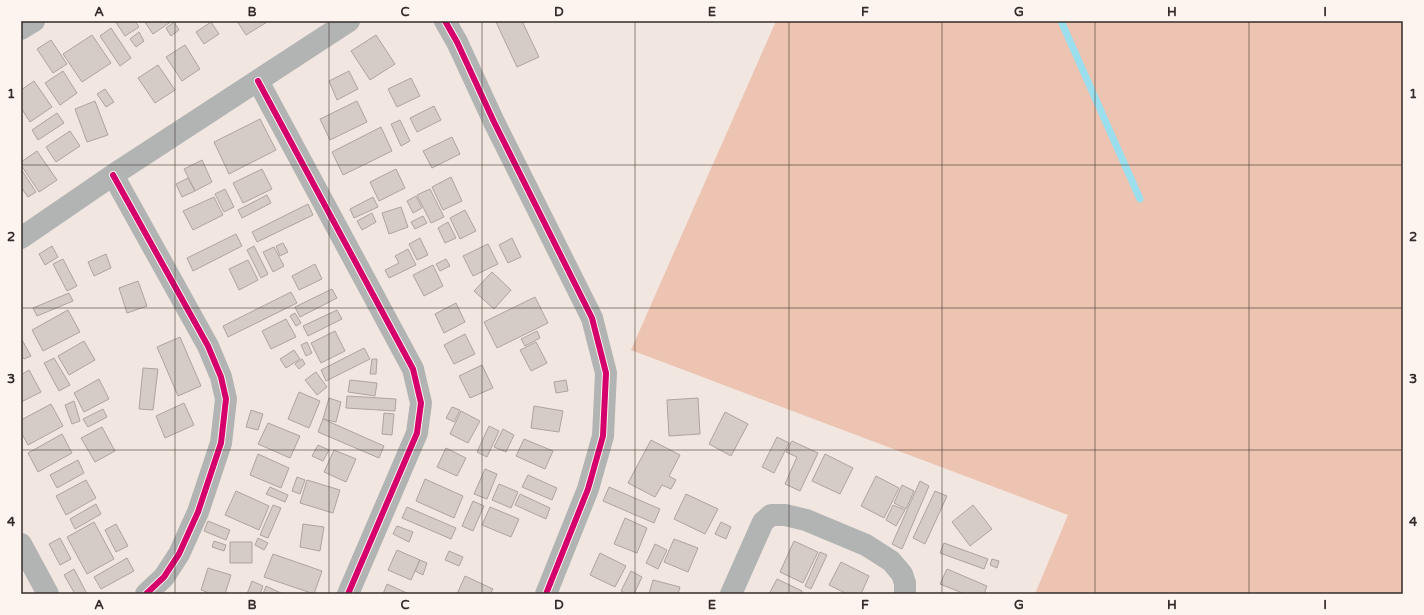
<svg xmlns="http://www.w3.org/2000/svg" width="1424" height="615" viewBox="0 0 1424 615" font-family="'Varela Round',sans-serif">
	<style>
		.green { fill: #ecc4b1 }
		.lines { fill: none; stroke-linecap: round; stroke-linejoin: round }
		.stream { stroke: #9bdeed; stroke-width: 7 }
		.building { fill: #d5ccc7; stroke: #ada4a0 }
		.street { stroke: #b2b4b4; stroke-width: 22 }
		.cycleway-casing { stroke: #fdf4ef; stroke-width: 8 }
		.cycleway { stroke: #d6006c; stroke-width: 6 }
		.grid { fill: none; stroke: #332b27; stroke-width: 1; stroke-opacity: 0.55 }
		.neatline { fill: none; stroke: #332b27; stroke-width: 1.5 }
		.grid-label { font-size: 13px; text-anchor: middle; font-weight: bold; fill: #332b27 }
	</style>
	<rect width="100%" height="100%" fill="#f2e6e0"/>
	<!-- green -->
	<path class="green" d="M776 21H1403V594H1035L1068 515 631 350Z"/>
	<g class="lines">
		<!-- stream -->
		<path class="stream" d="M1061 21 1140 199"/>
	</g>
	<!-- building -->
	<path class="building" d="M115 21H135L139 27 125 36Z
		M144 21H172L153 34Z
		M237 21H267V22L246 35Z
		M498 21H522L539 57 517 67 496 22Z
		M174 22 179 30 171 36 166 28Z
		M211 22 219 34 204 44 196 32Z
		M111 28 131 58 120 66 100 36Z
		M139 32 144 41 136 47 130 39Z
		M92 35 111 63 82 82 63 54Z
		M376 35 395 64 370 80 351 51Z
		M51 40 67 64 53 73 37 49Z
		M185 45 200 69 182 81 166 57Z
		M158 65 175 90 155 103 138 78Z
		M63 71 77 93 60 105 45 83Z
		M349 71 358 89 337 100 329 81Z
		M411 78 420 96 397 107 388 89Z
		M34 81 52 107 30 122 21 108V90Z
		M105 89 114 102 106 107 97 94Z
		M95 101 108 135 87 142 75 109Z
		M357 101 367 122 330 140 320 119Z
		M434 106 441 120 417 132 410 118Z
		M57 113 64 123 38 140 32 130Z
		M260 119 276 150 229 174 214 142Z
		M400 120 410 141 401 146 391 124Z
		M381 127 392 151 343 175 332 152Z
		M70 131 80 146 56 162 46 147Z
		M452 137 460 154 432 168 423 151Z
		M37 151 57 180 39 192 21 165V162Z
		M202 160 212 182 195 191 184 169Z
		M21 169 36 192 28 197 21 187Z
		M262 169 272 189 243 203 233 183Z
		M396 169 405 188 379 201 370 182Z
		M451 177 462 201 443 210 432 187Z
		M188 178 195 191 182 197 176 184Z
		M225 189 234 207 224 212 215 194Z
		M430 189 444 217 431 223 417 195Z
		M267 195 271 203 242 218 238 210Z
		M416 196 422 208 413 213 407 201Z
		M214 197 223 215 193 230 183 211Z
		M373 197 378 207 354 218 350 209Z
		M308 204 313 215 257 242 252 232Z
		M401 207 408 227 389 234 382 213Z
		M465 210 476 231 460 239 450 218Z
		M372 213 376 222 362 230 357 221Z
		M423 216 427 223 415 229 411 222Z
		M448 222 456 238 445 243 438 228Z
		M236 234 242 246 193 271 187 258Z
		M420 238 428 255 417 260 409 244Z
		M512 238 521 257 508 263 499 245Z
		M283 243 288 252 280 256 276 246Z
		M488 244 498 264 473 276 463 256Z
		M52 246 58 257 45 265 39 254Z
		M254 246 268 274 261 278 247 250Z
		M274 247 284 266 273 272 263 252Z
		M408 249 416 265 389 278 385 270 399 263 395 256Z
		M106 254 111 268 94 276 88 262Z
		M63 259 77 286 67 291 53 264Z
		M446 259 450 266 440 271 436 264Z
		M248 260 258 280 239 290 229 269Z
		M315 264 322 279 299 290 292 276Z
		M433 265 443 286 424 296 413 275Z
		M492 272 511 290 494 309 474 291Z
		M138 281 147 306 127 313 119 288Z
		M332 289 337 298 300 317 295 307Z
		M291 292 297 303 228 337 223 326Z
		M69 293 73 301 37 316 33 308Z
		M535 297 548 323 497 348 484 322Z
		M456 303 465 322 444 333 435 314Z
		M68 310 80 332 43 351 32 330Z
		M337 310 342 319 308 336 303 326Z
		M295 313 301 323 296 326 290 316Z
		M286 319 296 337 271 349 262 331Z
		M335 331 345 351 321 363 311 343Z
		M537 331 540 338 525 346 521 339Z
		M465 334 475 354 454 364 444 345Z
		M180 337 201 386 178 396 157 347Z
		M21 338 31 356 24 359 21 355Z
		M84 341 95 360 69 375 58 356Z
		M307 342 312 353 306 356 301 345Z
		M536 342 547 363 531 371 520 350Z
		M364 348 370 359 326 381 321 370Z
		M294 350 300 359 286 368 280 359Z
		M54 358 70 385 59 391 44 363Z
		M302 359 305 364 299 369 295 364Z
		M372 359H377L376 374H370Z
		M482 365 493 388 470 398 459 376Z
		M143 368 158 369 153 410 139 409Z
		M29 370 41 392 21 402V375Z
		M316 372 327 387 317 395 305 380Z
		M99 379 109 399 84 412 74 393Z
		M350 380 377 383 375 396 348 392Z
		M566 380 568 391 556 393 554 382Z
		M299 392 320 401 309 428 288 419Z
		M347 396 396 399 395 411 346 408Z
		M329 398 341 402 336 422 323 419Z
		M698 398 700 434 669 436 667 400Z
		M74 401 80 421 72 424 65 405Z
		M184 403 194 425 165 438 156 416Z
		M51 404 63 426 28 445 21 432V420Z
		M534 406 563 411 559 432 531 428Z
		M452 407 460 410 454 422 446 418Z
		M103 409 107 417 88 427 83 419Z
		M251 410 263 414 258 430 246 427Z
		M461 411 480 421 468 443 450 434Z
		M725 412 748 424 731 456 709 444Z
		M384 413 394 414 392 435 382 434Z
		M323 419 384 446 379 458 318 432Z
		M268 423 300 436 290 458 258 444Z
		M489 426 499 431 487 457 477 452Z
		M102 427 115 451 95 462 81 438Z
		M503 429 514 435 506 452 494 447Z
		M62 434 72 453 38 472 28 453Z
		M777 437 789 443 774 473 762 467Z
		M524 439 553 451 545 469 516 456Z
		M651 440 680 455 669 476 676 480 671 489 662 485 655 497 628 483Z
		M792 441 818 453 800 491 785 484 797 457 786 452Z
		M318 445 329 450 323 461 312 456Z
		M446 448 466 458 457 476 437 467Z
		M334 450 356 459 346 482 324 472Z
		M258 454 289 468 281 488 250 475Z
		M825 454 853 468 840 494 812 481Z
		M78 460 84 473 57 488 50 475Z
		M485 469 497 474 487 499 474 494Z
		M528 475 557 488 552 500 522 487Z
		M876 476 899 488 884 518 861 506Z
		M297 477 305 480 300 494 292 491Z
		M425 479 463 496 454 518 416 501Z
		M86 480 96 498 66 515 56 496Z
		M307 480 340 490 333 513 300 503Z
		M920 481 929 486 902 549 892 544Z
		M499 484 518 492 511 508 492 500Z
		M902 485 914 491 906 509 894 503Z
		M270 487 288 495 285 502 266 494Z
		M609 487 660 509 654 523 603 501Z
		M236 491 269 506 259 530 225 515Z
		M935 491 947 496 925 544 913 538Z
		M520 494 550 508 546 519 515 505Z
		M686 494 718 509 705 534 674 519Z
		M473 501 484 506 473 531 462 526Z
		M96 504 101 514 75 529 70 519Z
		M273 505 281 508 268 538 260 535Z
		M893 505 905 510 896 526 886 520Z
		M973 505 992 529 970 546 952 522Z
		M407 507 456 528 451 539 402 518Z
		M490 507 519 519 511 537 482 525Z
		M625 518 647 528 637 553 614 544Z
		M208 521 230 530 226 540 204 531Z
		M94 522 114 559 87 574 67 537Z
		M721 522 731 527 726 539 715 534Z
		M116 524 128 546 116 552 105 530Z
		M303 524 324 527 320 551 300 547Z
		M397 526 413 532 409 542 393 534Z
		M60 538 71 559 60 565 49 544Z
		M258 538 268 543 264 550 255 545Z
		M674 539 698 548 688 572 664 562Z
		M214 541 226 545 224 551 212 547Z
		M794 541 818 552 803 583 780 572Z
		M230 542H252V563H230Z
		M944 543 988 559 984 569 940 553Z
		M655 544 667 550 658 569 646 563Z
		M397 550 420 560 411 580 388 570Z
		M449 551 463 557 459 566 445 560Z
		M820 552 827 555 811 589 805 586Z
		M600 553 626 566 615 587 590 575Z
		M273 554 322 571 314 594 264 577Z
		M127 558 134 571 101 589 94 577Z
		M992 559 999 561 997 568 990 565Z
		M420 560 427 563 423 575 415 571Z
		M841 562 869 576 861 594H847L829 585Z
		M208 568 231 575 225 594H212L201 590Z
		M74 569 87 594H75L64 575Z
		M947 569 987 586 984 594H965L940 584Z
		M631 571 642 577 634 594H627L621 591Z
		M465 576 493 589 490 594H457Z
		M777 579 802 591 801 594H769Z
		M653 580 680 587 678 594H649Z
		M252 581 263 586 260 594H247Z
		M387 584 409 594H383Z
		M266 586 283 594H263Z"/>
	<g class="lines">
		<!-- street -->
		<path class="street" d="M445 21 457 42 494 122 592 318 606 373 603 436 588 489 546 594
			M21 29 34 21
			M258 81 413 369 421 403 417 433 348 594
			M113 175 208 346 221 377 226 399 221 443 198 512 179 554 164 577 146 594
			M21 238 113 175 349 21
			M21 544 48 594
			M731 594 763 522 771 515H785L806 520 866 545 891 561 902 574 905 583V594"/>
		<!-- cycleway casing -->
		<g class="cycleway-casing">
			<path id="cycleway" d="M445 21 457 42 494 122 592 318 606 373 603 436 588 489 546 594
				M258 81 413 369 421 403 417 433 348 594
				M113 175 208 346 221 377 226 399 221 443 198 512 179 554 164 577 146 594"/>
		</g>
		<!-- cycleway -->
		<use href="#cycleway" class="cycleway"/>
	</g>
	<!-- grid -->
	<path class="grid" d="M175 21V594M329 21V594M482 21V594M635 21V594M789 21V594M942 21V594M1095 21V594M1249 21V594M21 165H1403M21 308H1403M21 450H1403"/>
	<!-- border -->
	<rect width="1424" height="615" fill="none" stroke="#fdf4ef" stroke-width="44"/>
	<rect x="22" y="22" width="1380" height="571" class="neatline"/>
	<g class="grid-label">
		<text x="99" y="16">A</text>
		<text x="252" y="16">B</text>
		<text x="405" y="16">C</text>
		<text x="559" y="16">D</text>
		<text x="712" y="16">E</text>
		<text x="865" y="16">F</text>
		<text x="1019" y="16">G</text>
		<text x="1172" y="16">H</text>
		<text x="1325" y="16">I</text>
		<text x="11" y="98">1</text>
		<text x="1413" y="98">1</text>
		<text x="11" y="241">2</text>
		<text x="1413" y="241">2</text>
		<text x="11" y="383">3</text>
		<text x="1413" y="383">3</text>
		<text x="11" y="526">4</text>
		<text x="1413" y="526">4</text>
		<text x="99" y="609">A</text>
		<text x="252" y="609">B</text>
		<text x="405" y="609">C</text>
		<text x="559" y="609">D</text>
		<text x="712" y="609">E</text>
		<text x="865" y="609">F</text>
		<text x="1019" y="609">G</text>
		<text x="1172" y="609">H</text>
		<text x="1325" y="609">I</text>
	</g>
</svg>
